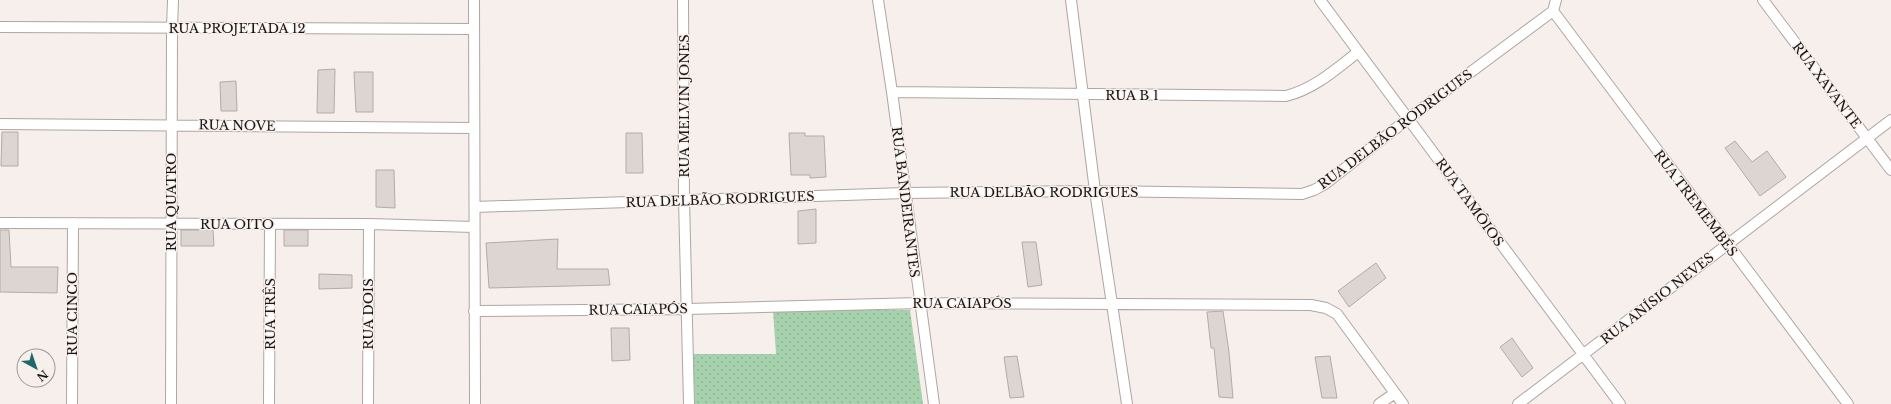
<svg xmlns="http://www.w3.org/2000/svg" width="1891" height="404" viewBox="0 0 1891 404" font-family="'Libre Baskerville',serif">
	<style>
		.grass { fill: url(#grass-dots) }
		.building { fill: #ddd5d2; stroke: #b3aba8 }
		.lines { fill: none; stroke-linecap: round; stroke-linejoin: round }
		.minor-casing { stroke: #aea6a3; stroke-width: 12 }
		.minor { stroke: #fff; stroke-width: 10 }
		.labels { text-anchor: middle; stroke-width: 3; stroke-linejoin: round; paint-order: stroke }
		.street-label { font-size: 13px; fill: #191615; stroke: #f7efec }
	</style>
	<defs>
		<pattern id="grass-dots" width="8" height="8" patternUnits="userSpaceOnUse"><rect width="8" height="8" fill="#a6d1ad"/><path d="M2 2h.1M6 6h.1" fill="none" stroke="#8eb394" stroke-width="1.8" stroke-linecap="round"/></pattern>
	</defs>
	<rect width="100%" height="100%" fill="#f7efec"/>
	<!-- grass -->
	<path class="grass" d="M773 310H910L923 404H695L693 354H776Z"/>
	<!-- building -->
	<path class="building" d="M335 69 334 113H317L318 70Z
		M354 72H373V112H356Z
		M236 81 237 111H221L220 82Z
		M2 132H18V166H1Z
		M626 133H642L643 173H626Z
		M789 133H805V136H824L826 177 810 178V175H791Z
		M1735 141 1752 162 1767 151 1786 177 1760 196 1725 148Z
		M376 170H394L395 208 376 207Z
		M816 209V243L798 244V211Z
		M0 230H9L11 267H58L57 293 0 292Z
		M181 230H213L214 246H181Z
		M284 230H308V246H284Z
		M558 239 557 269H608L610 285 489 288 486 243Z
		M1022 242H1036L1042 285 1028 287Z
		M1376 263 1386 278 1349 307 1338 291Z
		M319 274 352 275V288L319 289Z
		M1223 311 1229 352 1233 398 1219 397 1214 348H1211L1207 312Z
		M611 328H629L630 360 612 361Z
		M1512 338 1533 368 1522 377 1500 347Z
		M1017 356 1024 397 1010 398 1004 357Z
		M1330 356 1337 398H1322L1315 357Z"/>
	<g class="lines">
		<!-- minor casing -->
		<g class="minor-casing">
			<path id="minor" d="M474 0 475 404
				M683 0 684 199 689 404
				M878 0 892 92 934 404
				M1071 0 1095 191 1127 404
				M1320 0 1620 404
				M1556 0 1553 11 1848 404
				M1763 0 1891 170
				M0 27 474 29
				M892 92 1286 96C1314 89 1335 70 1358 52
				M0 124 474 128
				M475 207 905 193 1095 191 1302 194 1314 190 1325 184 1409 118 1553 11
				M0 223 369 224 474 227
				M474 311 687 309 920 303 1311 305 1326 308 1337 314 1403 404
				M72 404 73 223
				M171 404 172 28 173 0
				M269 404 270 224
				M368 404 369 224
				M1379 404 1395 393
				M1518 404 1891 120"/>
		</g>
		<!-- minor -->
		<use href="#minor" class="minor"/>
	</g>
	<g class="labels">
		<!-- street labels -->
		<g class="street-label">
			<text x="237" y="33">RUA PROJETADA 12</text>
			<text transform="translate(1827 85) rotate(53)" y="5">RUA XAVANTE</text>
			<text x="1132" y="100">RUA B 1</text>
			<text transform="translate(684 106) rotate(-90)" y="5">RUA MELVIN JONES</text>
			<text transform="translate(237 125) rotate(1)" y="5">RUA NOVE</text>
			<text transform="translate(1395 129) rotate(-37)" y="5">RUA DELBÃO RODRIGUES</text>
			<text x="1044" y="197">RUA DELBÃO RODRIGUES</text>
			<text transform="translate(720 199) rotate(-2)" y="5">RUA DELBÃO RODRIGUES</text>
			<text transform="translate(171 202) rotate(-90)" y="5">RUA QUATRO</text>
			<text transform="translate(906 202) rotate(83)" y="5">RUA BANDEIRANTES</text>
			<text transform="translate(1470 202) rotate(54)" y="5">RUA TAMÔIOS</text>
			<text transform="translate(1696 203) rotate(53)" y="5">RUA TREMEMBÉS</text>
			<text x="237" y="229">RUA OITO</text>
			<text transform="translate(1657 298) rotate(-38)" y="5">RUA ANÍSIO NEVES</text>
			<text x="962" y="308">RUA CAIAPÓS</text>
			<text transform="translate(638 309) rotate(-1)" y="5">RUA CAIAPÓS</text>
			<text transform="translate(72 314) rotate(-90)" y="5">RUA CINCO</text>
			<text transform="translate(270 314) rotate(-90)" y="5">RUA TRÊS</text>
			<text transform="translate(368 314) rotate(-90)" y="5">RUA DOIS</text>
		</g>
	</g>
	<!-- north arrow -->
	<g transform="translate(36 368) rotate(140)"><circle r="19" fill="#f7efec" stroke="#9e9896"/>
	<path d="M0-3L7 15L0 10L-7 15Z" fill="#1d6967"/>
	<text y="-6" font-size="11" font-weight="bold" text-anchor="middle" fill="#191615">N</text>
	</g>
</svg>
